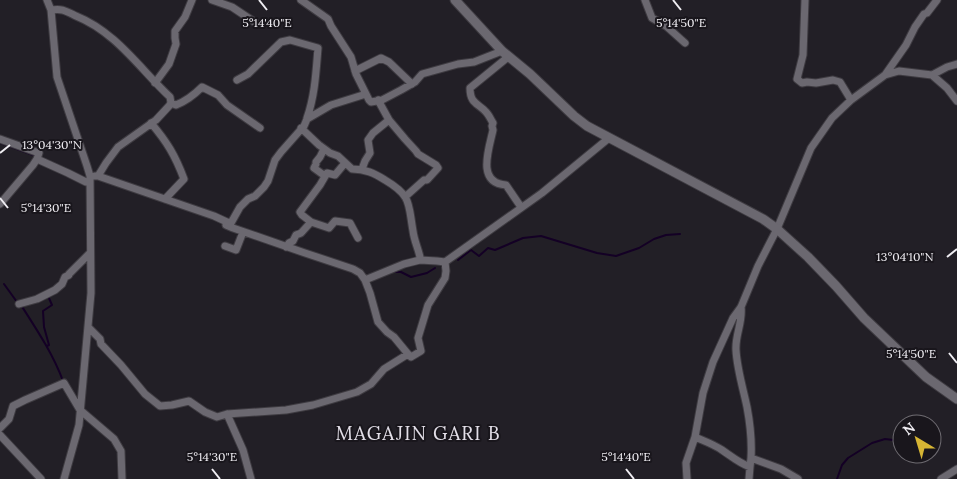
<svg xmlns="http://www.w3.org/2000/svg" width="957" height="479" viewBox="0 0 957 479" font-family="Lora,serif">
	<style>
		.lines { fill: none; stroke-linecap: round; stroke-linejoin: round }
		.stream { stroke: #140025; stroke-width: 2 }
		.minor-casing { stroke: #3e3b41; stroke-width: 9 }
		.tertiary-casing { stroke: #3e3b41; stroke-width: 11 }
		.minor { stroke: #6b6870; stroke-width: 7 }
		.tertiary { stroke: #6b6870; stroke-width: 9 }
		.ticks { fill: none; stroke: #efedf2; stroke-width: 2 }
		.labels { text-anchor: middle; stroke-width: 4; stroke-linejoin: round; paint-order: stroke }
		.neighbourhood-label { font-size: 19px; letter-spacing: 1px; fill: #e3dfe8; stroke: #19161c }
		.ticks-label { font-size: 12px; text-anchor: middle; fill: #efedf2; stroke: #19161c; stroke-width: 4; stroke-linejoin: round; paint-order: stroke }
	</style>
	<rect width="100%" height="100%" fill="#221f26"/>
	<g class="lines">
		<!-- stream -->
		<path class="stream" d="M0 143 36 156
			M458 260 471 250 479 256 488 248 495 250 523 238 541 236 597 253 616 256 639 248 654 239 666 235 680 234
			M394 272H401L411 277 427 273 435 268
			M4 284 17 302
			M21 305C37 330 53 354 63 381
			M47 346 49 345 44 327 43 311 52 305 48 296
			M837 479 842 465 848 458 872 443 885 439 902 441"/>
		<!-- minor casing -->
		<g class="minor-casing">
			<path id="minor" d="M47 0 51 10 57 77 87 166 90 176 91 293 79 425 64 479
				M212 0 232 7 256 23
				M301 0 328 19 331 26 351 57 356 74 369 100 371 102 382 100 401 90 415 82 422 74 458 64 474 62 502 51
				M645 0 652 18 666 26 685 43
				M805 0 803 55 797 79 802 83 807 82 816 83 833 80 840 82 851 100
				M51 10C62 8 66 11 76 16 116 32 140 69 170 97L171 103 169 106 156 120 118 147 106 163 98 176H95
				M508 57 470 88C470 104 478 103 486 112 489 115 491 120 493 123L492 126 493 130C489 149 476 183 506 185L521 207
				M355 71 381 58 389 62 412 84
				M885 75 899 71 932 75 947 67 957 64
				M932 75 947 88 957 101
				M237 80 248 74 281 42 290 40 318 48C316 72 315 95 307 118
				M155 83 169 64 176 44 175 38V31L185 17 192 0
				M378 100 389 120 405 139 416 151 418 154 436 165 438 168 427 180H424L405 197
				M171 103 176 105C186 101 194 95 202 87L218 95 227 105 260 128
				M151 123C167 142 175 155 184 179L165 199
				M0 139 39 153 37 159 68 173 86 182H89
				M324 149 320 157 316 162V164L314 168 325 176
				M362 169 365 161 370 153 368 140 373 133 389 120
				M98 176 214 216 227 222 226 225 233 228 305 253 353 269 360 273 365 280 404 264 420 260V257C418 248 414 240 413 231 408 203 412 196 385 180 374 173 365 169 352 169L338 156 330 153 319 145 301 128
				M0 204 33 165 37 159
				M227 222 231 223 240 207 248 199 255 196 264 187 268 181 275 160 281 152 304 126 307 119 331 105 366 94
				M311 222 302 215 300 212 320 185 327 173 335 175 345 163
				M225 246 236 250 243 232
				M286 247 289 243 293 241 296 235 301 233 311 222 329 228 335 221 350 223 358 238
				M445 262 542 193 609 138
				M365 280 370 293 378 322 387 332 394 337 408 354
				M19 304 37 299 55 290 62 284 65 277 69 275V274L90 253
				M741 307C743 322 735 335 736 350 737 369 743 388 747 407 750 423 752 441 751 458
				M88 327 100 339 101 344 121 365 145 394 160 406 172 405 189 401 205 412 217 417 227 414 286 410 313 405 357 392 371 384 384 369 408 354 411 357 421 351 418 338 428 305 445 278 446 271 445 262 437 261 420 260
				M227 414 243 450 251 479
				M0 428 9 419 13 406 25 400 64 383 80 410 114 439 121 451 122 479
				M0 435 41 479
				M695 437C704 441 713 444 722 450 731 456 739 463 750 467L751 458 781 469 798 479
				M687 479 686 463 695 437 703 393 713 362 733 318 741 307 758 266 777 229 811 148 832 118 851 100 885 75 906 45 915 27 924 14 927 13 937 0
				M749 479 750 467
				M941 479 957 469"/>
		</g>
		<!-- tertiary casing -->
		<g class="tertiary-casing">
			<path id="tertiary" d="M455 0 502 51 530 74 574 116 587 126 763 219 777 229 808 257 836 286 864 318 926 377 957 399"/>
		</g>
		<!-- minor -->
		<use href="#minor" class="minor"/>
		<!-- tertiary -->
		<use href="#tertiary" class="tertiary"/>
	</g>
	<!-- ticks -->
	<path class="ticks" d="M259 0 267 10M673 0 681 10M0 153 10 145M0 198 8 208M947 257 957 249M949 353 957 363M212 469 220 479M626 469 634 479"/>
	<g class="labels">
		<!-- neighbourhood labels -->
		<g class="neighbourhood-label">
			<text x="418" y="440">MAGAJIN GARI B</text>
		</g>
	</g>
	<g class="ticks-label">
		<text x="267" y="27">5°14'40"E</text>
		<text x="681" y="27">5°14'50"E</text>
		<text x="52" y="149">13°04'30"N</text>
		<text x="46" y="212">5°14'30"E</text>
		<text x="905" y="261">13°04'10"N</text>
		<text x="911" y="358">5°14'50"E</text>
		<text x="212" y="461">5°14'30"E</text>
		<text x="626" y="461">5°14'40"E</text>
	</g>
	<!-- north arrow -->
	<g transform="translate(917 439) rotate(322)"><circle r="24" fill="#19161c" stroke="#6f6c72"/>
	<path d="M0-4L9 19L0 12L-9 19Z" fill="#d6b534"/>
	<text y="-8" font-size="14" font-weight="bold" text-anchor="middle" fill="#efedf2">N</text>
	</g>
</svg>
